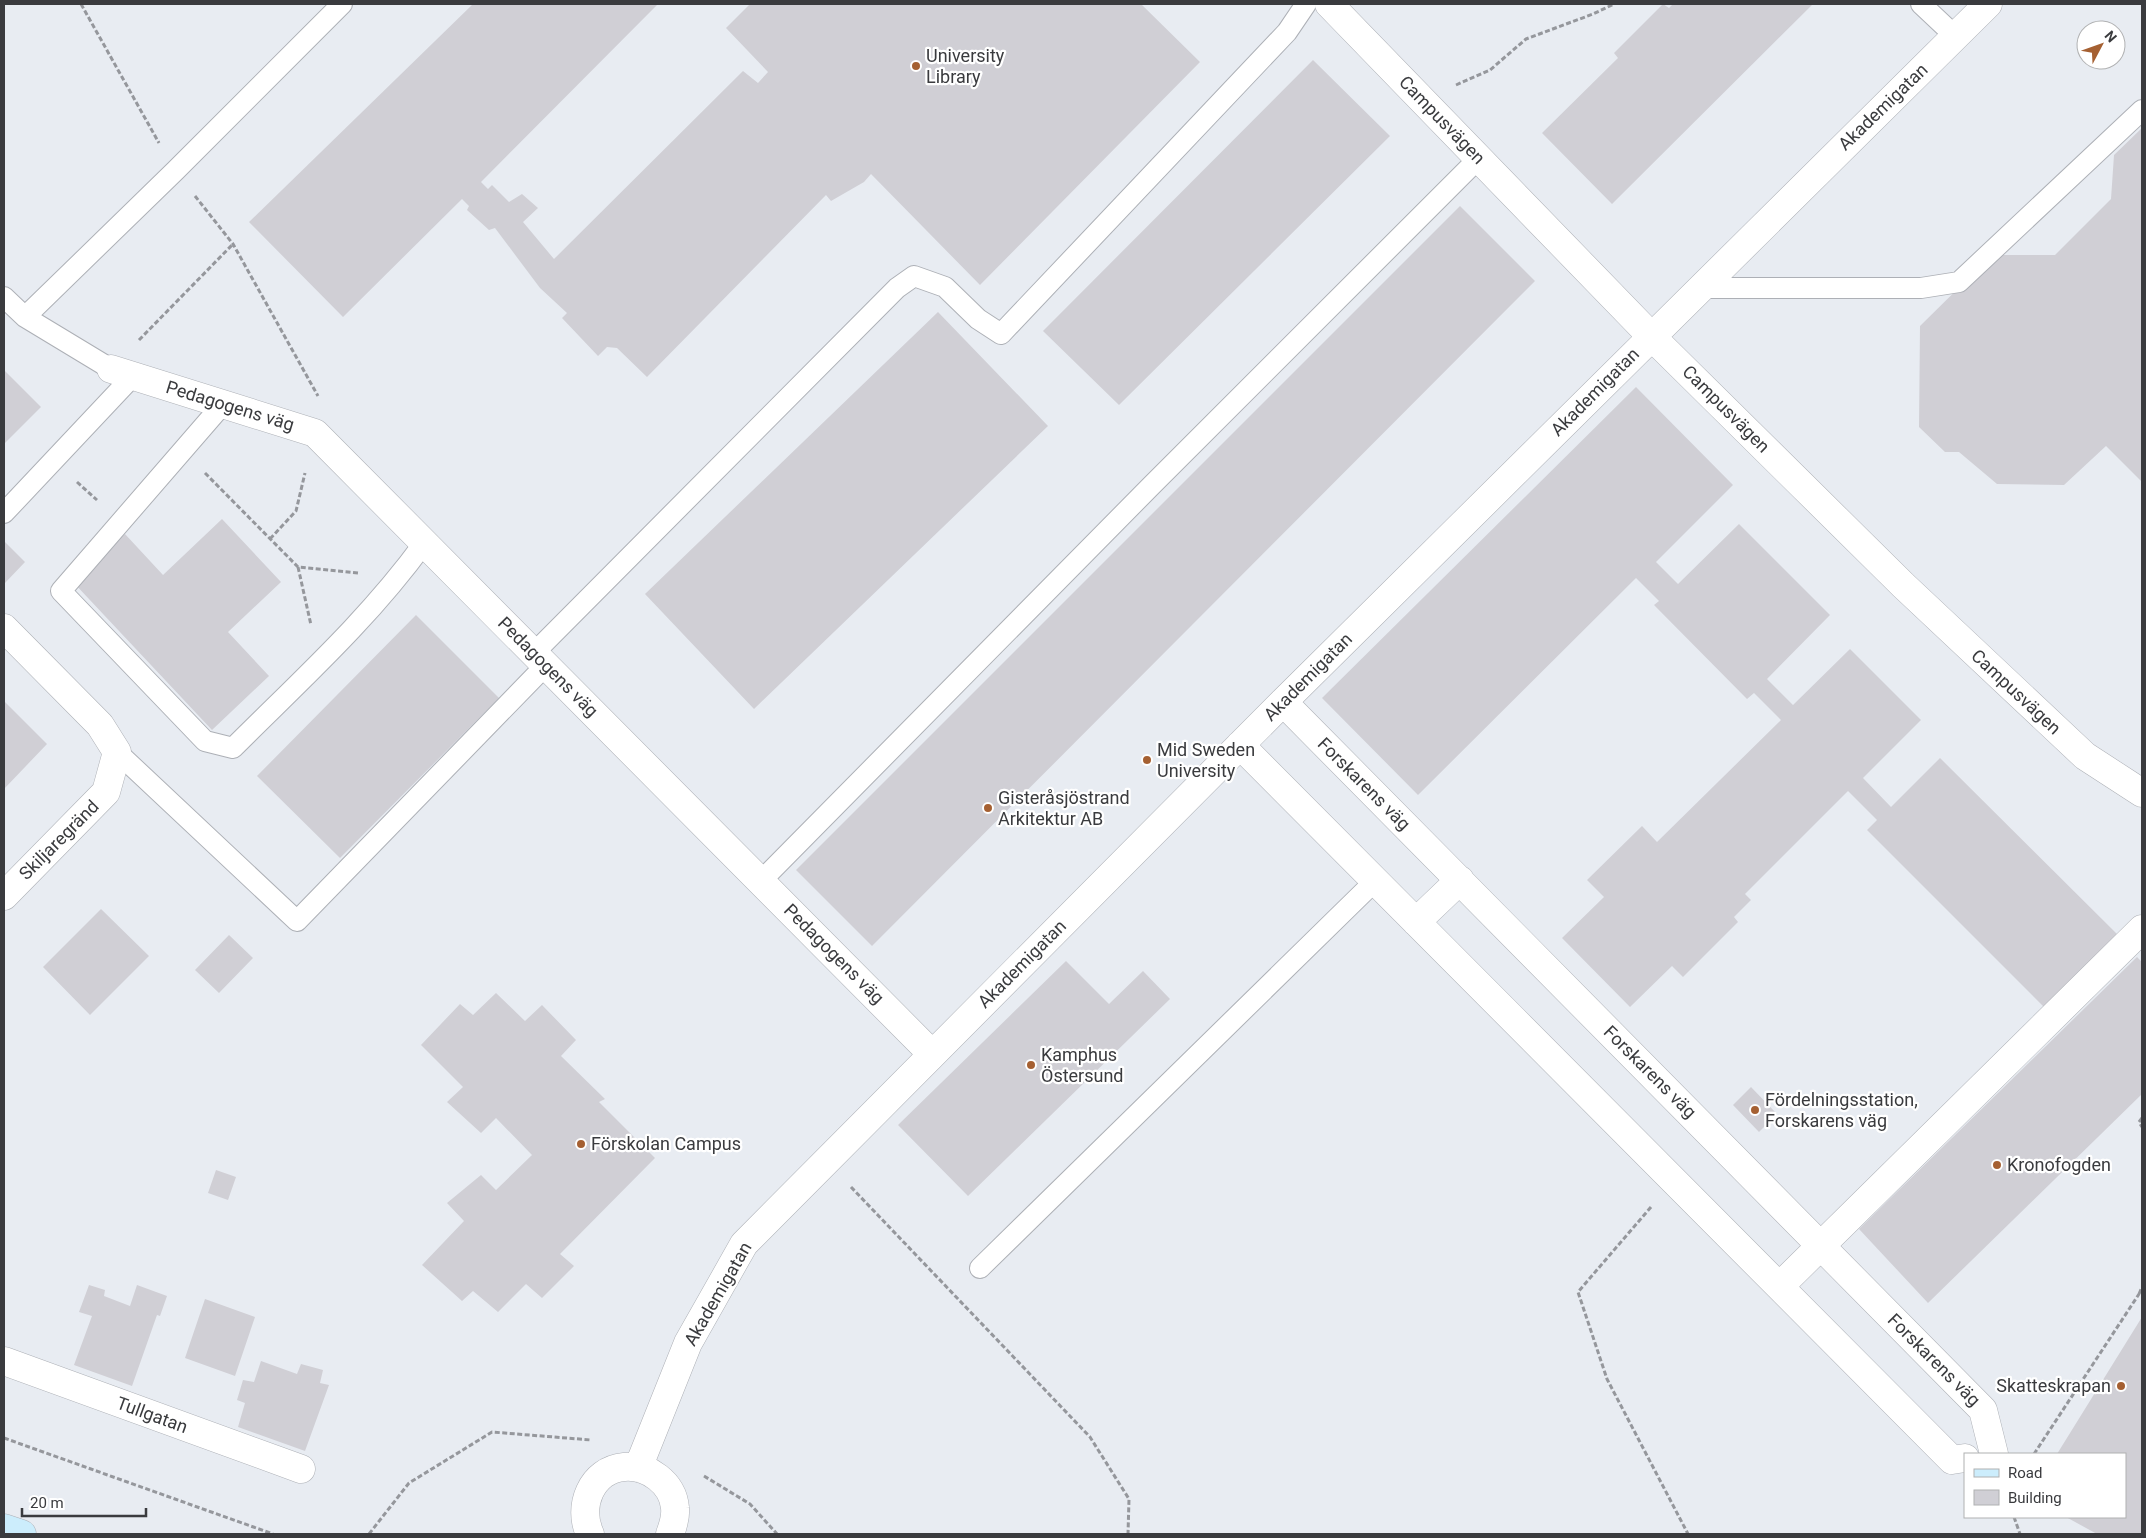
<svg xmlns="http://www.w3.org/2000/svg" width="2146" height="1538" viewBox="0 0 2146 1538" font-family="Roboto,sans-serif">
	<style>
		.building { fill: #d0cfd5 }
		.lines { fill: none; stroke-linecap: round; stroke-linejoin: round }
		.service-casing { stroke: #adb0b6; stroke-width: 22 }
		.minor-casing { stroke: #adb0b6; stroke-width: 29 }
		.secondary-casing { stroke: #adb0b6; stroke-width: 29 }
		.path { stroke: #95979c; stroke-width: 3; stroke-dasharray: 5 2.5; stroke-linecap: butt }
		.service { stroke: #fff; stroke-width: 20 }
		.minor { stroke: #fff; stroke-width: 28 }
		.secondary { stroke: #ccedfc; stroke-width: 28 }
		.poi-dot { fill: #a56032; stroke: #fff; stroke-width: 2 }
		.labels { text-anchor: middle; stroke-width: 4.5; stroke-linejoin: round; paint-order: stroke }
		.poi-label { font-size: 18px; fill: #3a3b3e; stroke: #fff; text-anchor: start }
		.street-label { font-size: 18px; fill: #3a3b3e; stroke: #fff }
	</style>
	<rect width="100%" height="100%" fill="#e8ecf2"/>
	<!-- building -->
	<path class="building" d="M473 4H658L481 182 488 189 492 185 509 202 522 194 538 208 523 222 554 259 743 71 758 83 768 72 726 28 750 4H1141L1200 62 980 285 871 174 864 182 831 201 826 195 647 377 617 348 607 347 598 356 562 318 567 313 540 288 495 228 489 230 467 210 469 206 462 199 343 317 249 222Z
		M1663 4 1669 8 1673 4H1813L1612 204 1542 133 1618 58 1614 53Z
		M1313 60 1390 136 1119 405 1043 331Z
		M2142 128V482L2106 446 2064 485 1997 484 1959 452H1945L1919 427 1920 326 1992 255H2055L2111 199 2114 155Z
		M1460 206 1535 281 872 946 796 870Z
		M938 312 1048 426 754 709 645 594Z
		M4 370 41 407 4 444Z
		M1636 387 1733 485 1656 562 1678 584 1739 524 1830 615 1767 679 1793 705 1850 649 1921 720 1863 778 1891 807 1940 758 2117 934 2045 1008 1867 830 1877 820 1848 791 1745 894 1751 900 1734 917 1738 922 1683 977 1672 966 1630 1007 1562 938 1604 897 1587 880 1642 826 1657 842 1781 720 1754 693 1747 699 1654 605 1659 601 1636 578 1418 795 1322 698Z
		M222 519 281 582 228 632 269 676 212 730 73 582 125 534 163 575Z
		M4 541 25 562 5 583 4 582Z
		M416 615 499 698 340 858 257 776Z
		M4 701 47 744 4 789Z
		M101 909 149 956 90 1015 43 967Z
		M229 935 253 958 219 993 195 970Z
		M2137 957 2142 962V1094L1928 1303 1859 1229Z
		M1066 961 1109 1004 1143 971 1170 999 968 1196 898 1125Z
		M496 993 525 1021 542 1005 576 1040 561 1056 605 1099 599 1102 655 1158 560 1254 574 1266 542 1298 526 1284 498 1312 473 1291 462 1301 422 1265 464 1221 447 1203 481 1175 496 1190 532 1155 496 1118 481 1133 447 1102 463 1087 421 1045 460 1004 473 1015Z
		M1751 1087 1777 1114 1759 1132 1733 1105Z
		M216 1170 236 1177 228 1200 208 1193Z
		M89 1285 105 1290 104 1296 130 1306 137 1285 167 1296 160 1316 157 1315 132 1386 74 1365 92 1316 79 1312Z
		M205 1299 255 1317 235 1376 185 1358Z
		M2142 1317V1534H2097L2066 1517H2125V1454H2057Z
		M261 1361 297 1374 301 1364 323 1370 320 1383 329 1385 305 1451 238 1427 245 1403 237 1400 243 1380 254 1382Z"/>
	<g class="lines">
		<!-- service casing -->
		<g class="service-casing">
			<path id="service" d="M1921 4 1955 36
				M1699 288H1921L1959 282 2142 110
				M4 297 25 317 111 369
				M25 317 175 171 342 4
				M223 404 61 591 205 741 233 748C300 681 368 620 424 543
				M4 513 133 376
				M534 653 897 288 914 276 945 287 978 319 1001 334 1287 32 1306 4
				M117 752 297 921 546 665
				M761 881 1151 486 1479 158
				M980 1268 1375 881"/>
		</g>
		<!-- minor casing -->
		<g class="minor-casing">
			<path id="minor" d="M1329 4 1651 336 1903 585 2085 756 2142 793
				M111 369 315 433 932 1054
				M4 628 100 725 117 752 106 792 4 896
				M1283 702 1983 1410 1994 1454
				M1240 745 1952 1460 1965 1458
				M1416 922 1460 880
				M1780 1286 2142 929
				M4 1361 301 1469
				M638 1468 688 1343 744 1244 1283 702 1988 4
				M590 1534C577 1507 591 1470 624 1467 648 1465 673 1483 675 1508 676 1517 673 1526 670 1534"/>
		</g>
		<!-- secondary casing -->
		<g class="secondary-casing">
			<path id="secondary" d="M4 1528 22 1534"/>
		</g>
		<!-- path -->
		<path class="path" d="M81 4 159 143
			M1456 85 1490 70 1526 39 1593 14 1614 4
			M195 196 233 244 318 396
			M139 340 233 244
			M205 473 298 567 359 573
			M77 482 97 500
			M270 539 296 511 305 473
			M298 567 311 625
			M2142 1118 2139 1122 2142 1127
			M851 1187 1090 1437 1129 1499 1128 1534
			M1651 1207 1578 1292 1607 1379 1688 1534
			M2139 1294 2142 1287
			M4 1438 273 1534
			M2034 1454 2139 1294 2142 1296
			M704 1476 750 1504 777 1534
			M2014 1517 2020 1534
			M369 1534 409 1483 492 1432 591 1440"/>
		<!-- service -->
		<use href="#service" class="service"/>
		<!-- minor -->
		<use href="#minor" class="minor"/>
		<!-- secondary -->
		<use href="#secondary" class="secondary"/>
	</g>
	<!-- markers -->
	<g class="poi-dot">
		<circle cx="916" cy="66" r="5"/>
		<circle cx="1147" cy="760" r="5"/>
		<circle cx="988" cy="808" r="5"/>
		<circle cx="1031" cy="1065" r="5"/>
		<circle cx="1755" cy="1110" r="5"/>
		<circle cx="581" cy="1144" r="5"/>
		<circle cx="1997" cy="1165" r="5"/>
		<circle cx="2121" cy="1386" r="5"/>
	</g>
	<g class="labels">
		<!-- poi labels -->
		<g class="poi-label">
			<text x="926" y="62">University<tspan x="926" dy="21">Library</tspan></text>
			<text x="1157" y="756">Mid Sweden<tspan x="1157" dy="21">University</tspan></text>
			<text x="998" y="804">Gisteråsjöstrand<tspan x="998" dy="21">Arkitektur AB</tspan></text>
			<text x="1041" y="1061">Kamphus<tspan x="1041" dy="21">Östersund</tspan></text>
			<text x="1765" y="1106">Fördelningsstation,<tspan x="1765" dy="21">Forskarens väg</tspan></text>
			<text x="591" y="1150">Förskolan Campus</text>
			<text x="2007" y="1171">Kronofogden</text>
			<text x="2111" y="1392" text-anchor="end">Skatteskrapan</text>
		</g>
		<!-- street labels -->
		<g class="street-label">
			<text transform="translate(1883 107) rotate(-44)" y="6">Akademigatan</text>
			<text transform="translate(1442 120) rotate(46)" y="6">Campusvägen</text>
			<text transform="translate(1595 392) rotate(-45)" y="6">Akademigatan</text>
			<text transform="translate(230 406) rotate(17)" y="6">Pedagogens väg</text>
			<text transform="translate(1726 409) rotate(45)" y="6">Campusvägen</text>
			<text transform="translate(548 667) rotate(45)" y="6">Pedagogens väg</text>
			<text transform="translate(1308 677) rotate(-45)" y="6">Akademigatan</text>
			<text transform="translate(2016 692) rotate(43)" y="6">Campusvägen</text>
			<text transform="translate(1364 784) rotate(45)" y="6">Forskarens väg</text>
			<text transform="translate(59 840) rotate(-45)" y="6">Skiljaregränd</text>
			<text transform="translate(834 954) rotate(45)" y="6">Pedagogens väg</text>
			<text transform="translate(1022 964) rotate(-45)" y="6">Akademigatan</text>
			<text transform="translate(1650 1072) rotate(45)" y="6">Forskarens väg</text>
			<text transform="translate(718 1294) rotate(-60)" y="6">Akademigatan</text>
			<text transform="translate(1934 1360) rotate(45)" y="6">Forskarens väg</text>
			<text transform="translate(152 1415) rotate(20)" y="6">Tullgatan</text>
		</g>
	</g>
	<!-- border -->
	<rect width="2146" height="1538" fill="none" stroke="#3a3b3e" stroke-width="10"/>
	<!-- legend -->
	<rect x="1964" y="1453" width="162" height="65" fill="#ffffff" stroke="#b0b1b2"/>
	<rect x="1974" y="1469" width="25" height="8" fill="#ccedfc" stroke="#b0b1b2"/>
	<text x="2008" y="1478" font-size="15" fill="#3a3b3e">Road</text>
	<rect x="1974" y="1490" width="25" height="15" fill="#d0cfd5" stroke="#b0b1b2"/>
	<text x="2008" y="1503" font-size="15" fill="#3a3b3e">Building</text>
	<!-- north arrow -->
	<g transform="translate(2101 45) rotate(49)"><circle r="24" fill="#ffffff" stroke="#b0b1b2"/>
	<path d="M0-4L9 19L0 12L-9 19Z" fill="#a56032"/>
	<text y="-8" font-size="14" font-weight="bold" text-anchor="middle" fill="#3a3b3e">N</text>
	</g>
	<!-- scale -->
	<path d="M22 1508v8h124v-8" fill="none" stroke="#3a3b3e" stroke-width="2.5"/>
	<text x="30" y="1508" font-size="15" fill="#3a3b3e" stroke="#ffffff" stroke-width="4" paint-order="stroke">20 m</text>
</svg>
